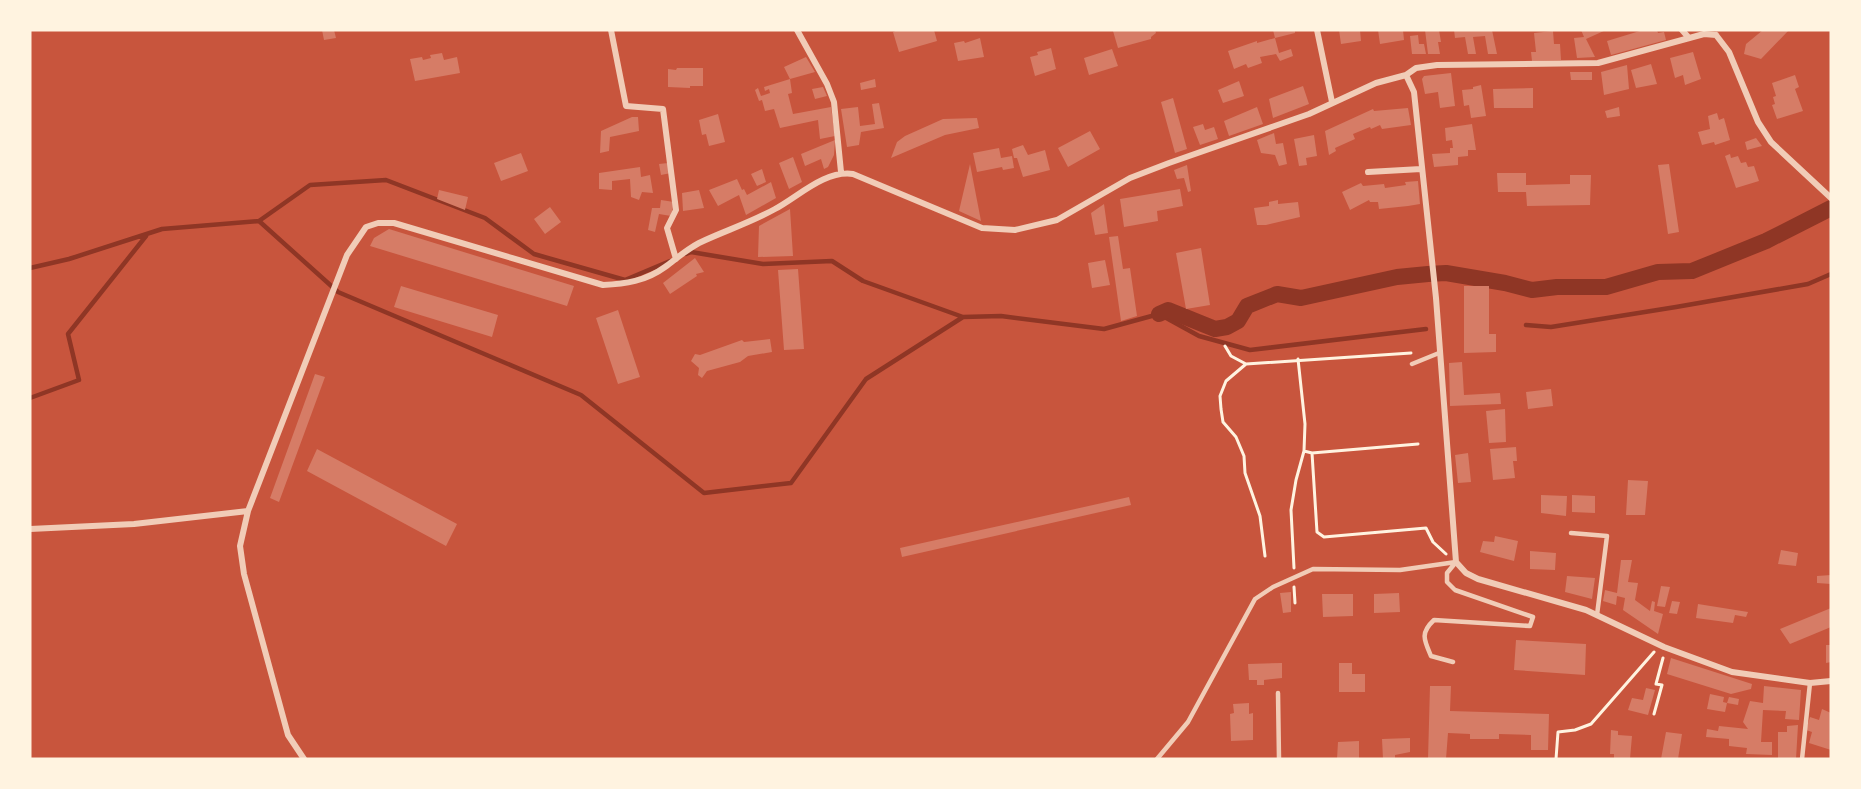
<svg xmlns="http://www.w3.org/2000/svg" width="1861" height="789" viewBox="0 0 1861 789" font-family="'Varela Round',sans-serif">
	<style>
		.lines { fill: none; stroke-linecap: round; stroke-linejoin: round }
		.stream { stroke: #8f3625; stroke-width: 4.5 }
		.canal { stroke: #8f3625; stroke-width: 16 }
		.building { fill: #d67c66 }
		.path { stroke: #fff3e0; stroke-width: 3 }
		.service { stroke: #f1ccb7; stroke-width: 4.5 }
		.minor { stroke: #f1ccb7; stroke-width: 6 }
	</style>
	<rect width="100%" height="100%" fill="#c8553d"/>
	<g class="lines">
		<!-- stream -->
		<path class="stream" d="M259 221 338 292 581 395 704 493 791 483 866 379 963 317
			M686 254 691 252 763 264 832 261 863 281 963 317 1001 316 1104 329 1159 314 1199 336 1250 350 1426 329
			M30 268 69 259 162 229 259 221 310 185 386 180 485 218 534 254 625 280 670 261
			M1526 325 1551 327 1676 307 1808 284 1831 274
			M30 398 79 380 68 334 146 236"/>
		<!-- canal -->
		<path class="canal" d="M1159 314 1168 310 1215 329 1227 327 1238 321 1247 306 1277 294 1301 298 1397 277 1428 274 1446 273 1505 283 1532 290 1557 287H1606L1658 272 1692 271 1766 241 1831 208"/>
	</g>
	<!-- building -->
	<path class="building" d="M322 30H334L336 38 324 40Z
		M898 30H934L937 41 899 52 893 32Z
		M1116 30H1155L1156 33 1151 37V39L1118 48 1113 31Z
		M1273 30H1295V33L1275 38Z
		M1339 30H1360L1361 41 1341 44Z
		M1378 30H1403L1404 40 1380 44Z
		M1425 30H1439L1441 42H1438L1440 54H1428Z
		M1454 30H1492L1497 54H1488L1485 36 1473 37 1476 54H1468L1465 37 1455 38Z
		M1581 30H1606L1586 39 1595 57 1577 58 1574 38 1584 37Z
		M1643 30H1657L1658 33 1664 32 1666 40 1611 55 1607 41Z
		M1763 30H1789L1761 59 1744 54 1746 44Z
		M1553 31 1554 44H1560L1561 60 1532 61 1531 52H1536L1534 33Z
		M1418 35 1419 44H1424L1426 54H1412L1410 36Z
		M980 38 984 57 958 61 954 43 964 41 965 43Z
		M1275 38 1279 53 1291 49 1293 56 1280 61 1276 54 1260 57 1262 63 1248 68 1246 64 1234 69 1228 51 1257 41V43Z
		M1051 48 1056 69 1035 76 1030 57 1038 55 1037 52Z
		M1112 49 1118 66 1089 75 1084 58Z
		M1693 52 1701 79 1685 85 1683 75 1675 78 1670 58Z
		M442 53 444 60 457 57 460 73 415 81 410 59 422 57 423 60 431 58 430 55Z
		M806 57 815 72 790 79 792 93 788 94 793 114 831 107 835 136 820 139 818 120 780 128 774 109 765 111 762 100 759 101 755 90 758 88 761 96 770 93 769 89 765 91 764 87 790 79 784 67Z
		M1651 64 1657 84 1636 88 1631 70Z
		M1627 65 1629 89 1604 95 1601 72Z
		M677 68H703V86H690V88L668 87V69L676 70Z
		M1570 72H1592V80H1571Z
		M1451 73 1455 106 1440 108 1438 92 1425 94 1422 79 1424 76Z
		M1795 75 1799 87 1795 89 1803 111 1777 119 1772 105 1775 104 1773 97 1776 96 1772 83Z
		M875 79 876 87 861 90 860 83Z
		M1239 81 1244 96 1223 103 1218 90Z
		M1481 85 1486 116 1471 118 1469 105 1464 106 1462 90 1473 89V87Z
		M1303 86 1309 104 1273 118 1269 99Z
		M823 87 827 96 815 99 812 89Z
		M1533 88V108H1494L1493 89Z
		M1173 98 1187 149 1175 153 1161 102Z
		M879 103 884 128 861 132 859 145 847 147 841 109 858 107 860 126 875 124 872 104Z
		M1257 107 1263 124 1229 136 1224 121Z
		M1619 107 1620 116 1607 118 1605 111Z
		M1408 108 1411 125 1382 129 1380 125 1371 129 1370 127 1353 134 1355 139 1335 148 1336 151 1329 155 1325 131 1373 109 1374 111Z
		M1717 113 1719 120 1724 118 1730 140 1715 145 1714 142 1702 145 1698 132 1710 129 1708 116Z
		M718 114 725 142 709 146 706 134 702 135 699 120Z
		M632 117H638L639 131 610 137 609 151 600 153 601 131Z
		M977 118 979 128 945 135 891 158 897 142 905 136 943 119Z
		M1203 124 1205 130 1214 127 1218 139 1200 145 1193 127Z
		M1472 124 1476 150H1468V156L1458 157V165L1434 167 1432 154 1450 153V148H1453L1452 140 1446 141 1445 128Z
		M1090 131 1100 149 1068 167 1058 148Z
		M1274 133 1276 144 1283 143 1287 164 1279 166 1275 155 1261 153 1257 140Z
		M1314 135 1317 156 1306 158 1307 165 1299 166 1294 139Z
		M1756 138 1762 146 1747 150 1745 142Z
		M835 140 834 155 828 167 824 169 821 159 805 166 801 154Z
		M1023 145 1028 155 1045 150 1050 170 1023 177 1017 158H1014L1012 149Z
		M999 148 1001 158 1012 156 1014 168 1003 170 1002 167 977 172 973 153Z
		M521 153 528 171 501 181 494 163Z
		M1730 154 1731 158 1738 156 1741 163 1746 162 1748 167 1754 166 1759 181 1736 188 1725 156Z
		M793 157 802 182 789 189 779 163Z
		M668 163 671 173 661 175 659 164Z
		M970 164 981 221 959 211Z
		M1669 164 1679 232 1668 234 1658 165Z
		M1187 165 1191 191 1188 192 1184 178 1177 179 1174 170Z
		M640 167 641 177 650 175 653 193 642 192 639 200 631 197 630 179 612 181V190L599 189V173Z
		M762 169 766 182 757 186 751 174Z
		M1497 173H1526V185L1570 184V175H1591L1590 205 1527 206 1526 192H1498Z
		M737 179 742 190 744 189 747 195 771 182 776 198 746 215 739 195 718 206 709 190Z
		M1418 181 1420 204 1408 206 1379 209 1378 202H1370L1369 200 1350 210 1342 192 1361 183 1363 186 1384 184 1385 188 1406 185 1405 182Z
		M1180 189 1183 206 1157 211 1158 221 1124 227 1120 199Z
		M439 190 468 197 465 210 437 199Z
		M699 190 704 208 683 211 682 193Z
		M661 200 674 202 671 216 659 214 655 232 648 230 652 208H660Z
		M1278 200V204L1298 202 1300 217 1266 225H1257L1254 208 1269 206V202Z
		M1104 204 1108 233 1095 235 1091 213Z
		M550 207 561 222 545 234 534 219Z
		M790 209 793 256 758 257 759 226Z
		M389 229 574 286 567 306 370 246 374 238Z
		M1118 236 1123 269 1130 268 1137 316 1121 321 1109 237Z
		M1201 248 1210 305 1186 309 1176 253Z
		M695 258 704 272 696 274 697 276 670 294 663 283Z
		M1105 260 1110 285 1092 288 1088 263Z
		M798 269 804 349 784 350 778 270Z
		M401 286 498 315 492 337 394 307Z
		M1464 286H1489V334H1496V352L1464 353Z
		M618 310 640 377 618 384 596 318Z
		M770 339 772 352 748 356 740 362 707 371 702 378 698 375 699 368 691 361 695 354 700 355 742 340 744 342Z
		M1462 362 1464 395 1500 393 1501 404 1450 406 1449 363Z
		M315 374 325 377 279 502 270 498Z
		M1551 389 1553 406 1528 409 1526 392Z
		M1505 409 1506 442 1489 443 1486 411Z
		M1516 447 1517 461H1513L1515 478 1493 480 1490 449Z
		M317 449 457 524 446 546 307 471Z
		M1468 453 1471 482 1458 483 1455 455Z
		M1628 480 1648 481 1645 515H1626Z
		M1541 495 1567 496 1566 516 1541 513Z
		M1572 495 1595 496V513L1572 512Z
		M1129 497 1131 505 902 557 900 548Z
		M1495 536 1518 541 1514 561 1480 552 1483 541 1494 542Z
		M1781 550 1798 553 1796 566 1778 564Z
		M1530 551 1556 553 1555 570 1530 569Z
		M1621 560H1632L1628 582 1638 583 1635 600 1650 611 1652 601 1655 602 1654 611 1663 614 1658 634 1623 610 1625 598 1617 596 1616 605 1603 601 1605 590 1617 593Z
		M1831 575V584L1817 583V576Z
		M1567 576 1595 578 1592 599 1565 592Z
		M1661 586 1670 587 1665 607 1657 606Z
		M1291 592V612L1283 613 1280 593Z
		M1399 593 1400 612 1374 613V594Z
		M1322 594H1353V616L1323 617Z
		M1672 601 1680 602 1677 614 1669 613Z
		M1698 604 1748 612 1746 617 1735 615 1733 623 1696 618Z
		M1831 608V627L1790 644 1780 629Z
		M1516 640 1586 644 1585 675 1514 670Z
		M1826 645H1831V662L1826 663Z
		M1671 658 1752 684 1751 689 1731 694 1667 674Z
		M1282 663V678L1264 680V685H1257V680H1249L1248 664Z
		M1339 663H1352V674H1365V692H1339Z
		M1430 686H1451L1450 711 1549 714 1548 750H1531V735L1499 734V739H1470V734L1448 733 1446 759H1428Z
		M1764 686 1801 690 1799 720 1785 719 1786 711 1763 710 1761 742H1772V755L1746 754 1747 748 1729 746V739L1706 737 1707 729 1718 731 1719 726 1748 729 1743 722 1750 701 1763 703Z
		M1646 688 1655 690 1648 715 1628 710 1632 698 1643 700Z
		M1710 694 1724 697 1723 702 1727 703 1729 697 1739 699 1738 705 1727 703 1725 712 1707 709Z
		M1249 703V714L1253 713V740L1231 741 1230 714 1234 713 1233 704Z
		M1822 709 1831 713V750L1809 743 1812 732 1806 730 1810 717 1819 720Z
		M1798 725 1796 759H1778V732H1787V726Z
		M1611 730 1618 731V735L1632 736 1630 759 1614 758V754H1610Z
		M1666 732 1682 734 1678 759H1661Z
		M1410 738V752L1395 755V759H1383L1382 739Z
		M1359 741V759H1337L1338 742Z"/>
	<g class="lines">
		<!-- path -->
		<path class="path" d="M1225 346 1231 356 1246 364
			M1304 451 1312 453 1418 444
			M1312 453 1317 532 1324 537 1426 528 1433 542 1446 554
			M1265 556 1260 516 1245 473 1244 456 1236 437 1223 422 1221 409 1220 396 1226 381 1246 364 1411 353
			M1294 568 1291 510 1296 480 1304 451 1305 424 1298 359
			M1294 587 1295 603
			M1654 714 1662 685 1656 684 1663 658
			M1556 759 1558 732 1575 730 1591 724 1654 652"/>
		<!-- service -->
		<path class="service" d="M1412 364 1439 353
			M1571 533 1607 536 1597 615
			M1453 662 1431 656C1424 640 1420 633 1434 620L1530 626 1533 617 1455 590 1447 582V573L1456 562
			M1278 693 1279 759
			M1157 759 1188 722 1255 599 1273 587 1313 569 1400 570 1456 562
			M1802 759 1810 683"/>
		<!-- minor -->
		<path class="minor" d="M611 30 626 106 663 109 676 210 667 228 676 259
			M797 30 827 84 834 102 841 172
			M1317 30 1332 102
			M1682 30 1689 38
			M1716 35 1729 52 1758 122 1771 142 1831 198
			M1406 75 1414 92 1436 298 1456 562 1466 573 1478 579 1586 610 1664 647 1732 672 1810 683 1831 681
			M1368 172 1421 169
			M30 529 134 524 248 511
			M304 759 288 735 244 574 240 546 248 511 347 255 366 227 378 223H394L603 285C625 284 646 281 665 267 676 259 686 250 699 243 724 231 750 223 775 209 799 196 825 170 853 174L982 228 1015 230 1057 220 1130 178 1169 163 1309 114 1376 83 1406 75 1416 68 1437 65 1598 63 1704 34 1716 35"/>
	</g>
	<!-- border -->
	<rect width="1861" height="789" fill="none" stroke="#fff3e0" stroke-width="63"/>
</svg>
